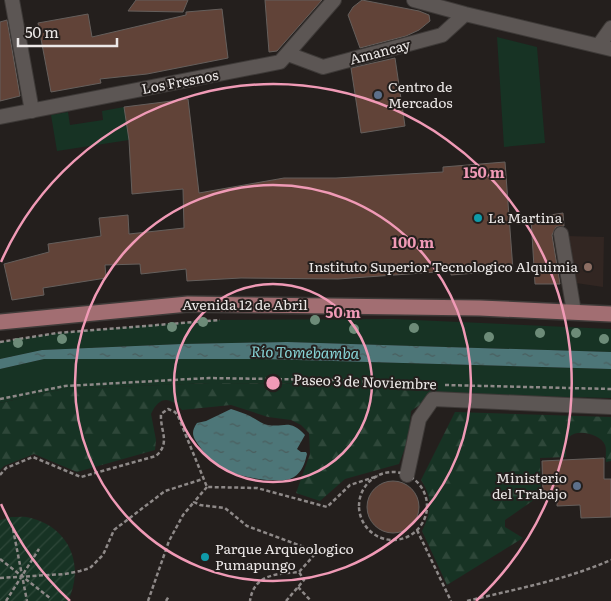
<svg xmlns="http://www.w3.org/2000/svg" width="611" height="601" viewBox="0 0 611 601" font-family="Literata,serif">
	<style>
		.built { fill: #322622 }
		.green { fill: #173324 }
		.forest { fill: url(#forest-firs) }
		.garden { fill: url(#garden-furrows) }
		.water { fill: url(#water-ripples) }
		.building { fill: #614338; stroke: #655f5c }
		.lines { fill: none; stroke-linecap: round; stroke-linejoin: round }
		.minor-casing { stroke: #3e3a38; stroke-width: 16 }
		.major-casing { stroke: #3e3a38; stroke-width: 18 }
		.path { stroke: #8e8988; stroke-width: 2.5; stroke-dasharray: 4 2.5; stroke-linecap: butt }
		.minor { stroke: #5c5654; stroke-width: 14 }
		.major { stroke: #a26e72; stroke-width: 15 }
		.tree { fill: #6d8b78 }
		.ring { fill: none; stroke: #f09ab6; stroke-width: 2.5 }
		.service-dot { fill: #5c6f8a; stroke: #241f1d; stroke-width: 2 }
		.culture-dot { fill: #0f9aa8; stroke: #241f1d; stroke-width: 2 }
		.education-dot { fill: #8d6e63; stroke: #241f1d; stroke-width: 2 }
		.labels { text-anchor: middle; stroke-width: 4; stroke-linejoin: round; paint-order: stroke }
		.street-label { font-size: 14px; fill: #ece8e7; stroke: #241f1d }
		.poi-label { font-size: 14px; fill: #ece8e7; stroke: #241f1d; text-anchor: start }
		.water-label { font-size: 15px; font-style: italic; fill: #87d4d7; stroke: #241f1d }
		.centre { fill: #f09ab6; stroke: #241f1d; stroke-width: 2.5 }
		.ring-label { font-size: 15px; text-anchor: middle; font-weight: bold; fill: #f09ab6; stroke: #241f1d; stroke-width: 4; stroke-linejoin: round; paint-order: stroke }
	</style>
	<defs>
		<pattern id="forest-firs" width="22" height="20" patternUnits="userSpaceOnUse" patternTransform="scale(1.25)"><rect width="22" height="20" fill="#173324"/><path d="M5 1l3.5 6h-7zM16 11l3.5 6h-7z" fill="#2e4739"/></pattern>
		<pattern id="garden-furrows" width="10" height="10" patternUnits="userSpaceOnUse" patternTransform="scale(1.25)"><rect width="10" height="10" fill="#173324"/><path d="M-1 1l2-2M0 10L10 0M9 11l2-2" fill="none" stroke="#2e4739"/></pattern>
		<pattern id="water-ripples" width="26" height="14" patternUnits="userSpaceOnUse" patternTransform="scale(1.25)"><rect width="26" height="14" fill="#4d7678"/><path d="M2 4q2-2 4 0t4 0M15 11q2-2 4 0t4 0" fill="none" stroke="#4a5e5e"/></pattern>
	</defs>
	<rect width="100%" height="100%" fill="#241f1d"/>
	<!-- built -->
	<path class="built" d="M566 236 604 237 603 287 576 283Z"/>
	<!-- green -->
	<path class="green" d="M497 37 537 47 545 143 504 147Z
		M124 107 129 140 57 151 51 115 68 112 70 125 103 120 102 111Z
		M393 319 611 329V352L287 342 182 344 42 350 0 359V342L57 333 210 320Z
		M44 359H261L611 369V398L429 394V389L335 384 211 383 64 389 0 403V369Z"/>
	<!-- forest -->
	<path class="forest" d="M211 383 335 384 429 389 430 398 411 411 408 440 399 464 345 479 320 501 296 493 310 454 309 433 301 425 291 420 268 417 231 405 182 410C170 396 159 396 151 414L156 440 155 450 77 472 34 454 4 466 0 470V403L64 389Z
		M455 412 611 417V461L606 462C605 457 607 450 605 445 601 434 577 428 569 437 565 442 566 450 566 457L540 458 541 495 505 520V527L523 538 447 585 422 531C432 511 433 499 421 480Z"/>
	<!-- garden -->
	<path class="garden" d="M11 517C18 517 25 516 31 518 70 528 85 566 68 601H0V520Z"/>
	<!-- water -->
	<path class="water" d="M287 342 611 352V369L261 359H44L0 369V359L42 350 182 344Z
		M231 409C237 411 244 413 250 416 256 419 261 424 268 425 285 428 289 418 305 435L297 449 301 452H306L307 454C305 463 302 472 294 477 286 482 275 480 267 480 240 477 216 471 200 447 193 438 190 433 197 423L206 421Z"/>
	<!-- building -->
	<path class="building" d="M136 0H188L183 12 128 11Z
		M265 0H322L277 51 269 52Z
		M362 0 419 11 429 15 430 21 419 30 406 36 360 48 348 15 353 7Z
		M222 9 228 58 147 74 100 79 101 83 51 92 38 23 88 14 92 37 186 15V12Z
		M7 20 20 96 0 101V22Z
		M395 58 405 126 361 133 351 68Z
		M188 99 199 193 284 178H336L443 172V167L505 162 513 270 451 275V271L338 279 241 278 187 281 186 269 141 274 140 264 105 265 106 278 43 288 44 295 12 300 4 264 49 252 48 244 101 236 99 218 128 215 129 234 184 228 183 189 132 194 129 140 124 107Z
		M563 213 564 226 556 227 552 235 560 284H535L531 218Z
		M604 458V479H611V517L581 518 580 505 557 506V493L543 494 542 461Z
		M367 507a26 26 0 1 1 52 0a26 26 0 1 1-52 0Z"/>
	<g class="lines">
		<!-- minor casing -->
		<g class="minor-casing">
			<path id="minor" d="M12 0 32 111
				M414 0 465 14 611 49
				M599 45 611 28
				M288 54 323 67 442 35 465 14
				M0 117 280 62 334 0
				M561 234 574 312
				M407 475 419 419 433 399 611 407"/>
		</g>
		<!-- major casing -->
		<g class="major-casing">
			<path id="major" d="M0 322 188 304 480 308 611 314"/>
		</g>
		<!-- path -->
		<path class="path" d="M0 342 57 333 220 320
			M445 385 611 389
			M0 399 65 386 209 378 333 380 432 385
			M359 506a34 34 0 1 1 68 0a34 34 0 1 1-68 0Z
			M0 475 6 468 33 457 81 477 156 456C171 442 160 432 161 414L168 409 175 412 178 416 207 487 257 488 327 507 350 485 378 476
			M207 487 194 502 200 505 225 508 247 526 304 547 316 553 299 572C276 574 254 574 250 601
			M13 529 27 601
			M417 530 451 601
			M0 559 50 598
			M0 578 65 574 80 571 90 568 103 555 114 530 165 491 203 479
			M298 587 311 601
			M6 601 39 549
			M148 601 169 541 183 515 194 502
			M166 601 169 596
			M286 601 304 580 299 572
			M467 601C516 589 565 580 611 560"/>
		<!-- minor -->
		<use href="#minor" class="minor"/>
		<!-- major -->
		<use href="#major" class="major"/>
	</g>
	<!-- trees -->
	<g class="tree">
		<circle cx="315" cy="320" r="5"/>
		<circle cx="203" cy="322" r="5"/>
		<circle cx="172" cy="327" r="5"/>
		<circle cx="414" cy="328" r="5"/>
		<circle cx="354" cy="329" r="5"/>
		<circle cx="540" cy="333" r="5"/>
		<circle cx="576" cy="333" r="5"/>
		<circle cx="489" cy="337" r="5"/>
		<circle cx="62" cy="339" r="5"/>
		<circle cx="604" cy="339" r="5"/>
		<circle cx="18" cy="343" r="5"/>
	</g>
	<!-- distance rings -->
	<g class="ring">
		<circle cx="273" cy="383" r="99"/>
		<circle cx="273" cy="383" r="198"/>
		<path d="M70 601A298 298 0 0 1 1 504M1 262A298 298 0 1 1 476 601"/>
	</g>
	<!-- markers -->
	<g class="service-dot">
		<circle cx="378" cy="95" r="5"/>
		<circle cx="577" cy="486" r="5"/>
	</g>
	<g class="culture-dot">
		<circle cx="478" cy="218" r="5"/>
		<circle cx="205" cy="557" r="5"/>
	</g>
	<circle class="education-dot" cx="588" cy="267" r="5"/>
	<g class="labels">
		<!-- street labels -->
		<g class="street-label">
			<text transform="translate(380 52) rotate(-15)" y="5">Amancay</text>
			<text transform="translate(180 82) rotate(-11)" y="5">Los Fresnos</text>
			<text x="245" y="310">Avenida 12 de Abril</text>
			<text transform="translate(365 382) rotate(2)" y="5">Paseo 3 de Noviembre</text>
		</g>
		<!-- poi labels -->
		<g class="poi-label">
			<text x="388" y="92">Centro de<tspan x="388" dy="16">Mercados</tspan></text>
			<text x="488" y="223">La Martina</text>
			<text x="578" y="272" text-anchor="end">Instituto Superior Tecnologico Alquimia</text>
			<text x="567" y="483" text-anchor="end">Ministerio<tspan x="567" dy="16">del Trabajo</tspan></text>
			<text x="215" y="554">Parque Arqueologico<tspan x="215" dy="16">Pumapungo</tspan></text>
		</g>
		<!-- water labels -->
		<g class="water-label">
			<text transform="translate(305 353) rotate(1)" y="5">Río Tomebamba</text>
		</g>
	</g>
	<circle cx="273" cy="383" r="8" class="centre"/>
	<g class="ring-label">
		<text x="484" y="178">150 m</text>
		<text x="413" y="248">100 m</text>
		<text x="343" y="318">50 m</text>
	</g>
	<!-- scale -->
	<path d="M18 38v8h99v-8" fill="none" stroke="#ece8e7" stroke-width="2.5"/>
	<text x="25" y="38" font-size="15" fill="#ece8e7" stroke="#241f1d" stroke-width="4" paint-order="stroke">50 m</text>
</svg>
